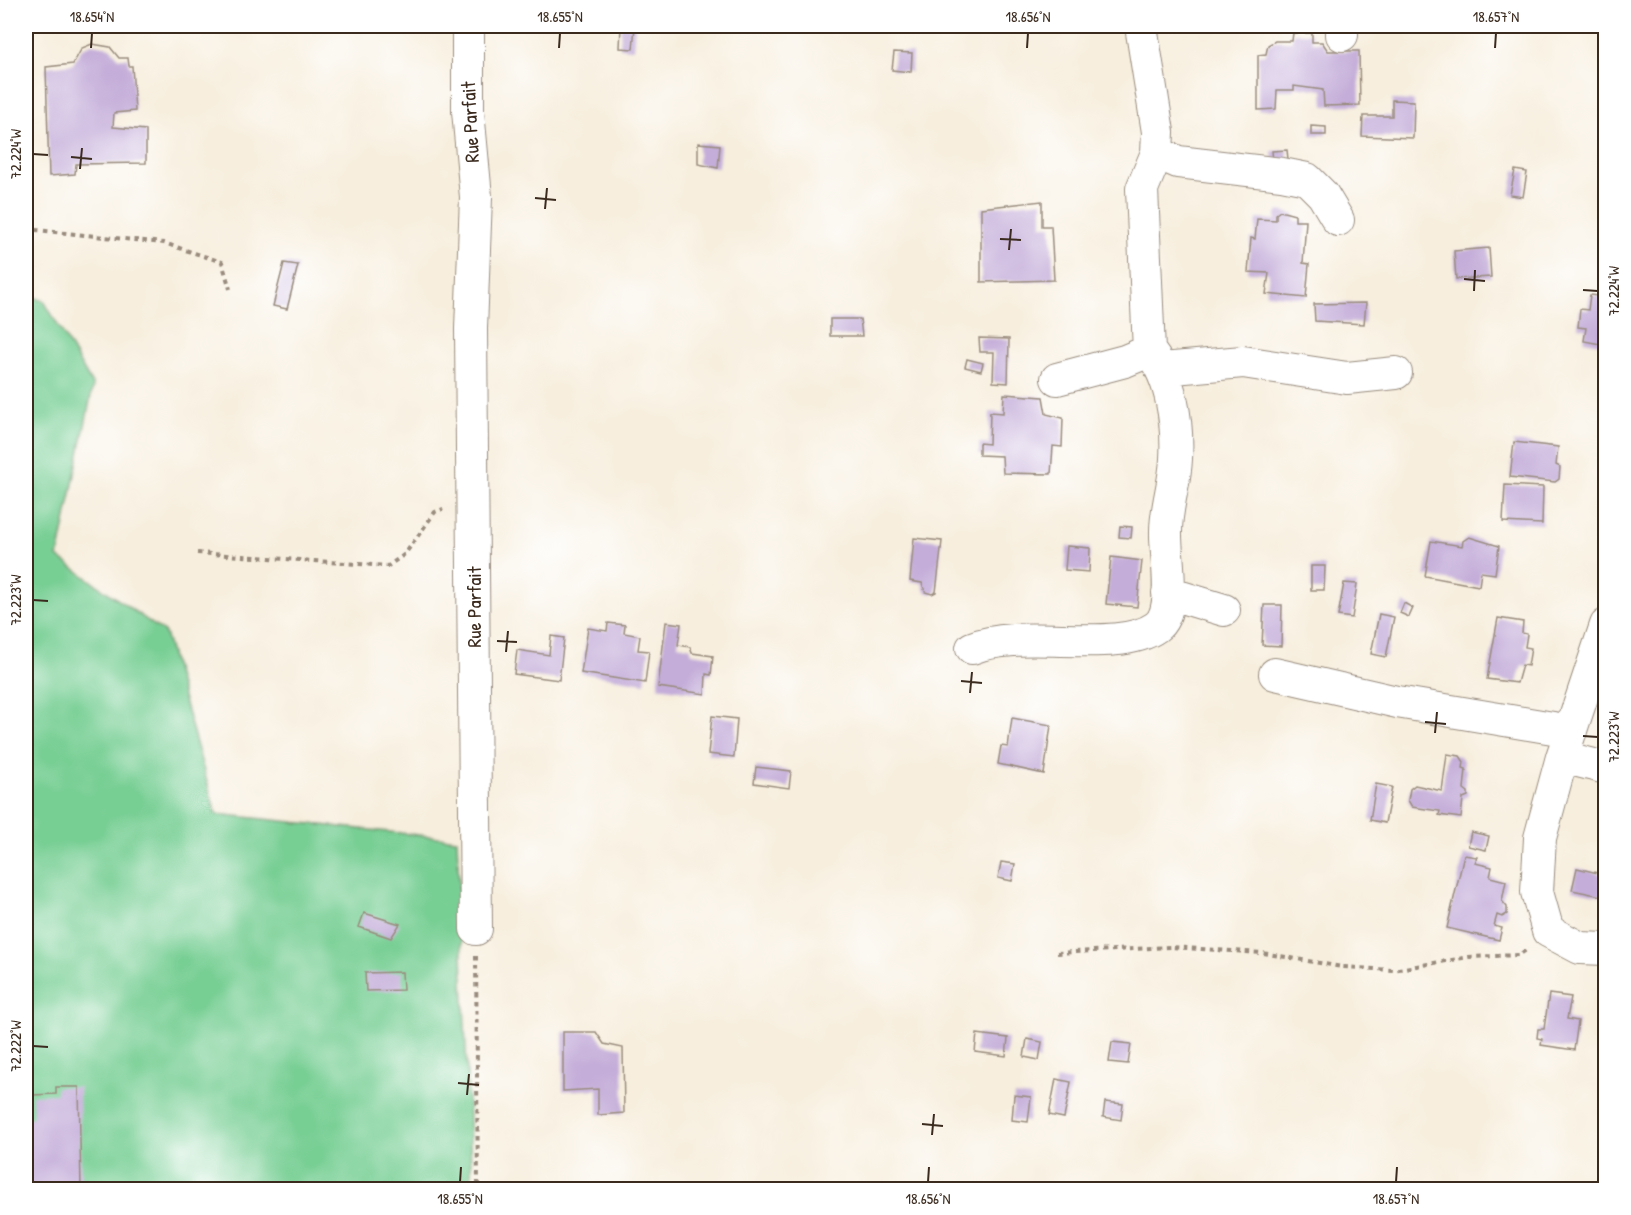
<svg xmlns="http://www.w3.org/2000/svg" width="1631" height="1215" viewBox="0 0 1631 1215" font-family="'Patrick Hand',sans-serif">
	<style>
		.green { fill: #78cf94; stroke: #5a7c59; stroke-width: 1.5 }
		.building { fill: #c4add9 }
		.lines { fill: none; stroke-linecap: round; stroke-linejoin: round }
		.minor-casing { stroke: #998c7e; stroke-width: 34 }
		.path { stroke: #998c7e; stroke-width: 4; stroke-dasharray: 4.5 4.5; stroke-linecap: butt }
		.minor { stroke: #fff; stroke-width: 32 }
		.ticks { fill: none; stroke: #3b2a1e; stroke-width: 2 }
		.labels { text-anchor: middle; stroke-width: 4.5; stroke-linejoin: round; paint-order: stroke }
		.street-label { font-size: 20px; fill: #3b2a1e; stroke: #fff }
		.neatline { fill: none; stroke: #3b2a1e; stroke-width: 2 }
		.ticks-label { font-size: 15px; text-anchor: middle; fill: #3b2a1e }
	</style>
	<rect width="100%" height="100%" fill="#fff"/>
	<filter id="ink" filterUnits="userSpaceOnUse"><feTurbulence type="fractalNoise" baseFrequency=".0167" numOctaves="2"/><feDisplacementMap in="SourceGraphic" scale="12" xChannelSelector="R" yChannelSelector="G"/><feConvolveMatrix kernelMatrix="1 2 1 2 8 2 1 2 1" color-interpolation-filters="sRGB"/></filter>
	<filter id="wash" filterUnits="userSpaceOnUse"><feTurbulence type="fractalNoise" baseFrequency=".008" numOctaves="4" result="noise"/><feDisplacementMap in="SourceGraphic" scale="24" xChannelSelector="R" yChannelSelector="G"/><feGaussianBlur stdDeviation="1.35" result="paint"/><feColorMatrix in="noise" values="0 0 0 0 0 0 0 0 0 0 0 0 0 0 0 0 0 1.4 0 .05"/><feComposite in="paint" operator="in"/></filter>
	<g filter="url(#wash)">
		<rect width="100%" height="100%" fill="#f7eedd"/>
		<!-- green -->
		<path class="green" d="M26 294 44 301 93 386 58 557 165 633 216 814 457 839 472 1189H26Z"/>
		<g id="blocks">
			<!-- building -->
			<path class="building" d="M621 26H635L633 49 620 48Z
				M1293 33H1312V42H1322L1328 51H1359L1360 105 1324 106 1323 90 1294 86V90H1277L1276 109 1258 110V55L1266 54 1268 45 1275 41H1292Z
				M92 44 110 47 119 58H128L129 66H132L135 111 114 113 113 127 146 130V163L76 164 75 174 49 176 46 67 73 64 82 48Z
				M894 52 912 53 911 72 892 70Z
				M1392 100 1414 101 1413 138 1362 136 1363 116H1392Z
				M1311 126 1326 127V135H1311Z
				M698 143 720 145 718 168 698 164Z
				M1287 150 1288 159 1273 160 1272 151Z
				M1515 170 1527 172 1523 197 1510 195Z
				M1042 201V226H1051L1054 280 981 282V208Z
				M1280 211 1295 215V221H1306L1303 263 1309 264 1306 298 1266 294 1269 273 1248 272 1251 238 1255 239 1257 219 1276 220V214Z
				M1489 248 1491 277 1456 279 1454 251Z
				M284 263 298 265 287 309 273 306Z
				M1590 295 1606 297V345L1584 341 1586 328 1578 327 1580 309 1588 310Z
				M1366 303 1364 324 1315 321 1314 304Z
				M830 319H860L862 336H830Z
				M979 338 1009 339 1008 383 993 382 994 352H980Z
				M967 359 983 363 981 371 965 367Z
				M1004 394 1043 397 1046 414 1063 418 1062 447 1053 446 1051 474 1003 473 1002 456 979 455V443L989 444 990 412 1003 413Z
				M1514 442 1558 447 1556 465 1560 467 1559 479 1555 482 1510 477Z
				M1505 485 1543 487 1542 524 1503 522Z
				M1120 526 1132 527 1131 538 1119 537Z
				M1469 537 1499 546 1495 574 1481 572 1479 586 1425 576 1431 541 1462 546 1463 541Z
				M914 538 942 541 936 592 932 594 925 592 922 583 910 581Z
				M1067 546 1090 548 1089 572 1065 570Z
				M1111 557 1142 561 1137 607 1106 604Z
				M1311 566H1325L1324 590H1311Z
				M1344 583 1357 584 1352 618 1338 616Z
				M1404 603 1413 608 1409 617 1400 613Z
				M1264 605H1282L1281 646 1262 645Z
				M1379 614 1394 617 1386 657 1371 654Z
				M1498 618 1523 622 1522 633 1527 634 1525 647 1531 648 1528 666 1522 665 1517 683 1487 679Z
				M666 622 681 624 678 645 690 647 692 653 713 656 711 675 706 674 705 694 658 687Z
				M608 623 625 625 624 633 640 636 638 650 649 651 645 683 581 673 588 628 607 631Z
				M551 636 564 638 559 680 514 674 517 650 549 655Z
				M712 716 737 719 734 757 708 754Z
				M1012 718 1051 725 1044 774 998 764 1001 746 1008 747Z
				M1447 754 1460 756 1464 762 1463 768 1466 769 1464 789 1468 792V796L1463 798 1461 818 1439 815 1440 811 1412 807 1408 800 1410 789 1415 785 1442 791Z
				M756 767 791 771 789 788 754 783Z
				M1376 784 1392 787 1385 823 1370 820Z
				M1471 832 1489 836 1486 850 1468 846Z
				M1464 855 1477 857 1475 863 1492 867 1490 877 1506 881 1502 901 1507 907V914L1502 917 1497 915 1494 926 1502 928 1499 940 1447 928Z
				M1001 862 1015 864 1012 881 998 878Z
				M1577 868 1606 875V897L1572 890Z
				M364 913 400 924 391 938 359 927Z
				M402 972 403 990 366 991 365 973Z
				M1549 994 1571 997 1567 1019 1578 1021 1574 1050 1541 1045 1542 1039 1537 1038 1538 1029H1544Z
				M563 1032H596L604 1044 623 1048 624 1113 598 1115V1089L563 1091Z
				M977 1034 1008 1038 1006 1056 975 1052Z
				M1027 1039 1042 1042 1039 1060 1024 1057Z
				M1112 1042 1131 1044 1128 1064 1109 1062Z
				M1056 1079 1071 1082 1064 1118 1049 1115Z
				M56 1087H79L81 1190H26V1164H29L28 1158H26V1119L33 1117 32 1095 56 1094Z
				M1014 1095 1031 1097 1028 1122 1012 1120Z
				M1105 1102 1123 1104 1121 1120 1103 1117Z"/>
		</g>
	</g>
	<g filter="url(#ink)">
		<use href="#blocks" fill-opacity="0" stroke="#998c7e" stroke-width="1.5"/>
		<g class="lines">
			<!-- minor casing -->
			<g class="minor-casing">
				<path id="minor" d="M468 26V111L476 197 471 329 476 929
					M1342 26V35
					M1157 153 1178 162 1282 174 1307 179 1323 195 1338 220
					M1162 369 1243 362 1347 378 1396 373
					M1057 379 1125 361 1149 351
					M1168 593 1224 610
					M1606 625 1562 757 1540 838 1537 892 1548 931 1580 948 1606 949
					M972 648C1023 627 1117 655 1156 627 1178 611 1165 556 1166 531 1166 507 1175 483 1176 459 1178 425 1172 377 1149 351L1142 189 1157 153 1158 132 1141 26
					M1275 674 1397 702 1571 731
					M1562 757 1606 768"/>
			</g>
			<!-- path -->
			<path class="path" d="M26 229 164 243 222 262 230 289
				M197 553 388 566 405 554 435 512 443 509
				M1057 953 1170 947 1263 953 1342 967 1393 970 1469 957 1519 955 1526 950
				M476 956 478 1190"/>
			<!-- minor -->
			<use href="#minor" class="minor"/>
		</g>
	</g>
	<!-- ticks -->
	<path class="ticks" d="M91 48 92 33M559 48 560 33M1027 48 1028 33M1495 48 1496 33M33 154 48 155M71 157 92 159M80 169 82 148M535 198 556 200M545 209 547 188M1000 239 1021 240M1009 250 1011 229M1464 279 1485 281M1583 290 1598 291M1474 291 1475 270M33 600 48 601M497 641 517 642M506 652 508 631M961 681 982 683M970 693 972 672M1425 722 1446 724M1435 733 1437 712M1583 736 1598 737M33 1046 48 1047M458 1083 479 1085M467 1095 469 1074M922 1124 943 1126M932 1135 934 1114M460 1182 461 1167M928 1182 929 1167M1396 1182 1397 1167"/>
	<g class="labels">
		<!-- street labels -->
		<g class="street-label">
			<text transform="translate(470 122) rotate(-93)" y="7">Rue Parfait</text>
			<text transform="translate(474 607) rotate(-90)" y="7">Rue Parfait</text>
		</g>
	</g>
	<!-- margin -->
	<rect width="1631" height="1215" fill="none" stroke="#fff" stroke-width="66"/>
	<rect x="33" y="33" width="1565" height="1149" class="neatline"/>
	<g class="ticks-label">
		<text x="92" y="22">18.654°N</text>
		<text x="560" y="22">18.655°N</text>
		<text x="1028" y="22">18.656°N</text>
		<text x="1496" y="22">18.657°N</text>
		<text transform="translate(16 154) rotate(-90)" y="5">72.224°W</text>
		<text transform="translate(1614 291) rotate(-90)" y="5">72.224°W</text>
		<text transform="translate(16 600) rotate(-90)" y="5">72.223°W</text>
		<text transform="translate(1614 737) rotate(-90)" y="5">72.223°W</text>
		<text transform="translate(16 1046) rotate(-90)" y="5">72.222°W</text>
		<text x="460" y="1204">18.655°N</text>
		<text x="928" y="1204">18.656°N</text>
		<text x="1396" y="1204">18.657°N</text>
	</g>
</svg>
